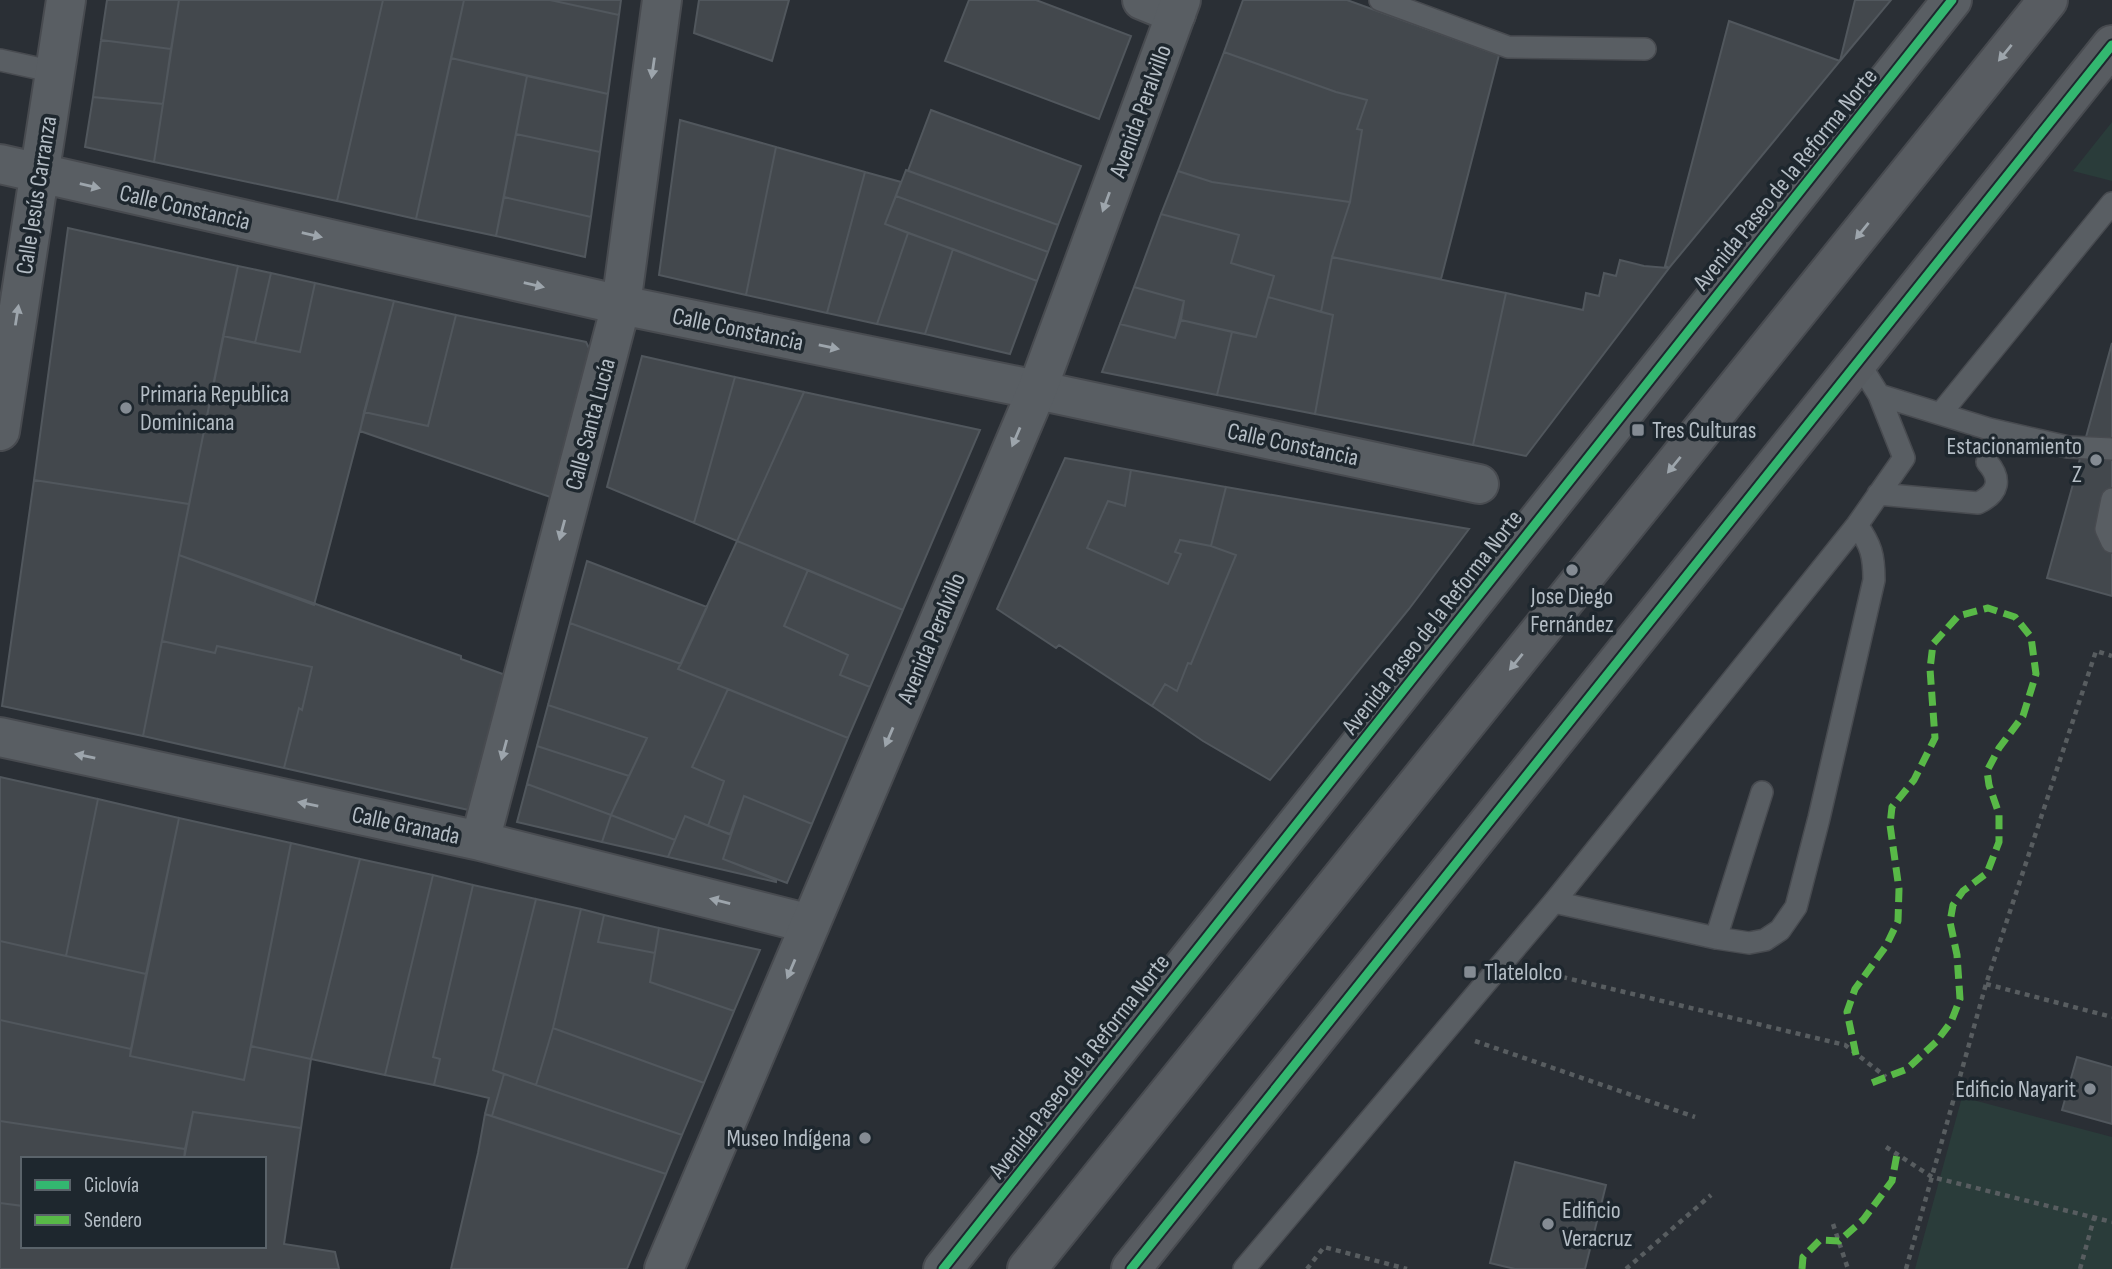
<svg xmlns="http://www.w3.org/2000/svg" width="2112" height="1269" viewBox="0 0 2112 1269" font-family="'Sofia Sans Condensed',sans-serif">
	<style>
		.green { fill: #2a3c3a }
		.building { fill: #43484d; stroke: #51575d; stroke-width: 2 }
		.lines { fill: none; stroke-linecap: round; stroke-linejoin: round }
		.service-casing { stroke: #484b50; stroke-width: 24 }
		.minor-casing { stroke: #484b50; stroke-width: 42 }
		.tertiary-casing { stroke: #484b50; stroke-width: 42 }
		.secondary-casing { stroke: #484b50; stroke-width: 42 }
		.path { stroke: #585d60; stroke-width: 4.5; stroke-dasharray: 5 5; stroke-linecap: butt }
		.service { stroke: #595e63; stroke-width: 21 }
		.minor { stroke: #595e63; stroke-width: 38 }
		.tertiary { stroke: #595e63; stroke-width: 38 }
		.secondary { stroke: #585c61; stroke-width: 38 }
		.quiet { stroke: #58b947; stroke-width: 7; stroke-dasharray: 14 7; stroke-linecap: butt }
		.cycleway-casing { stroke: #1e272e; stroke-width: 13 }
		.cycleway { stroke: #33b770; stroke-width: 9 }
		.oneway { fill: #9da5ac }
		.poi-dot { fill: #848b93; stroke: #1e272e; stroke-width: 2.5 }
		.labels { text-anchor: middle; stroke-width: 7; stroke-linejoin: round; paint-order: stroke }
		.street-label { font-size: 24px; fill: #b4bdc5; stroke: #1e272e }
		.poi-label { font-size: 24px; fill: #b4bdc5; stroke: #1e272e; text-anchor: start }
	</style>
	<rect width="100%" height="100%" fill="#2a2f35"/>
	<!-- green -->
	<path class="green" d="M2112 122V181L2073 171Z
		M1962 1097 2112 1137V1269H1915Z"/>
	<!-- building -->
	<path class="building" d="M107 0H179L171 49 101 40Z
		M179 0H383L337 201 154 162Z
		M383 0H464L416 219 337 201Z
		M464 0H550L619 15 608 94 451 58Z
		M550 0H621L619 15Z
		M699 0H789L772 61 694 33Z
		M969 0H1036L1131 36 1099 119 945 61Z
		M1243 0H1347L1499 55 1441 279 1332 257 1350 202 1362 130 1357 129 1367 100 1336 92 1224 52Z
		M1855 0H1891L1840 61Z
		M1729 21 1840 61 1669 268 1665 266Z
		M101 40 171 49 163 104 93 97Z
		M1224 52 1336 92 1367 100 1357 129 1362 130 1350 202 1212 182 1178 171Z
		M451 58 527 76 496 236 416 219Z
		M527 76 608 94 600 152 516 134Z
		M93 97 163 104 154 162 85 147Z
		M931 110 1081 166 1058 225 908 171Z
		M680 120 776 147 746 295 659 275Z
		M516 134 600 152 591 217 504 197Z
		M776 147 865 172 827 313 746 295Z
		M906 170 1058 225 1048 252 896 196Z
		M1178 171 1212 182 1350 202 1332 257 1321 312 1268 297 1274 276 1231 263 1239 235 1161 214Z
		M865 172 901 182 885 224 908 233 877 324 827 313Z
		M896 196 1048 252 1037 281 885 224Z
		M504 197 591 217 585 257 496 236Z
		M1161 214 1239 235 1231 263 1274 276 1256 337 1181 320 1184 301 1134 287Z
		M68 228 238 266 189 504 34 480Z
		M908 233 953 249 925 334 877 324Z
		M953 249 1037 281 1010 354 925 334Z
		M1332 257 1506 293 1473 445 1315 414 1333 315 1321 312Z
		M1620 260 1644 266 1669 268 1526 456 1473 445 1506 293 1583 310 1586 293 1599 296 1604 273 1616 276Z
		M238 266 271 273 255 343 223 336Z
		M271 273 315 283 300 352 255 343Z
		M315 283 394 301 314 605 179 555 223 336 300 352Z
		M1134 287 1184 301 1175 338 1120 324Z
		M1268 297 1333 315 1315 414 1217 395 1232 332 1256 337Z
		M394 301 456 315 428 426 364 412Z
		M456 315 586 342 593 356 556 499 360 431 364 412 428 426Z
		M1181 320 1232 332 1217 395 1102 372 1120 324 1175 338Z
		M2112 343V596L2047 578Z
		M642 356 735 377 694 523 607 487Z
		M735 377 804 392 737 541 694 523Z
		M804 392 980 430 903 610 737 541Z
		M1065 458 1131 470 1125 506 1108 501 1087 548 1168 584 1181 554 1175 552 1180 540 1211 546 1236 555 1191 664 1188 663 1177 691 1165 684 1152 706 1059 645 1056 648 997 609Z
		M1131 470 1226 487 1211 546 1180 540 1175 552 1181 554 1168 584 1087 548 1108 501 1125 506Z
		M34 480 189 504 143 736 2 706Z
		M1226 487 1469 529 1409 609 1270 780 1203 741 1152 706 1165 684 1177 691 1188 663 1191 664 1236 555 1211 546Z
		M737 541 808 570 784 626 848 655 840 675 870 687 848 738 678 669Z
		M179 555 461 656V659L508 676 473 811 284 768 299 708 302 710 312 667 217 646 215 653 162 641Z
		M587 561 707 607 681 664 570 623Z
		M808 570 903 610 870 687 840 675 848 655 784 626Z
		M570 623 681 664 678 669 728 689 692 767 724 781 708 826 685 816 675 840 611 815 647 738 548 705Z
		M162 641 215 653 217 646 312 667 302 710 299 708 284 768 143 736Z
		M728 689 848 738 812 824 744 796 730 834 708 826 724 781 692 767Z
		M548 705 647 738 629 776 537 746Z
		M537 746 629 776 611 815 527 784Z
		M0 777 98 799 66 956 0 941Z
		M527 784 611 815 602 842 517 822Z
		M744 796 812 824 787 883 723 859Z
		M98 799 179 818 146 974 66 956Z
		M611 815 675 840 668 857 602 842Z
		M685 816 731 835 723 859 776 880V882L668 857Z
		M179 818 291 843 244 1080 130 1056Z
		M291 843 360 859 311 1059 251 1046Z
		M360 859 433 875 385 1075 311 1059Z
		M433 875 473 885 433 1057 440 1059 434 1085 385 1075Z
		M473 885 536 899 493 1070 504 1074 492 1116 485 1114 489 1098 434 1085 440 1059 433 1057Z
		M536 899 581 909 553 1028 536 1085 493 1070Z
		M581 909 604 915 598 942 655 953 650 982 734 1011 704 1083 553 1028Z
		M604 915 659 928 655 953 598 942Z
		M659 928 760 950 734 1011 650 982Z
		M0 941 146 974 131 1049 0 1020Z
		M0 1020 131 1049 130 1056 244 1080 251 1046 311 1059 301 1128 193 1112 185 1149 0 1121Z
		M553 1028 704 1083 682 1135 536 1085Z
		M2077 1057 2112 1067V1124L2062 1110Z
		M504 1074 682 1135 666 1174 492 1116Z
		M193 1112 301 1128 284 1244 335 1252 339 1269H0V1203L23 1206V1246H264V1159H184Z
		M485 1114 666 1174 627 1269H451L478 1153Z
		M0 1121 185 1149 184 1159H23V1206L0 1203Z
		M1515 1162 1606 1185 1585 1269H1515L1490 1263Z"/>
	<g class="lines">
		<!-- service casing -->
		<g class="service-casing">
			<path id="service" d="M1380 0 1508 47 1645 49
				M0 60 55 72
				M1879 395 1989 429 2068 447 2112 449
				M1941 413 2112 203
				M1878 494 1978 503C1999 493 2002 479 1987 462
				M2112 499 2106 529 2112 542
				M1554 902 1716 938 1749 943 1765 940 1780 930 1796 907 1819 818 1874 580C1874 555 1871 545 1857 525
				M1716 938 1762 792
				M1244 1269 1554 902 1857 525 1904 458 1879 395 1859 363"/>
		</g>
		<!-- minor casing -->
		<g class="minor-casing">
			<path id="minor" d="M1142 0 1176 14
				M0 164 621 305 1037 390 1479 484
				M0 431 66 0
				M0 737 480 841 810 924
				M480 841 621 305 662 0"/>
		</g>
		<!-- tertiary casing -->
		<g class="tertiary-casing">
			<path id="tertiary" d="M664 1269 1037 390 1181 0
				M943 1269 1952 0"/>
		</g>
		<!-- secondary casing -->
		<g class="secondary-casing">
			<path id="secondary" d="M1027 1269 2048 0
				M1131 1269 2112 45"/>
		</g>
		<!-- path -->
		<path class="path" d="M1533 970 1845 1045 1886 1077
			M1986 984 2112 1017
			M1475 1041 1695 1117
			M1886 1147 1932 1177 2112 1222
			M1833 1224 1848 1269
			M1307 1269 1324 1247 1407 1269
			M1626 1269 1711 1195
			M1906 1269 1986 984 2096 651 2112 656
			M2080 1269 2094 1218"/>
		<!-- service -->
		<use href="#service" class="service"/>
		<!-- minor -->
		<use href="#minor" class="minor"/>
		<!-- tertiary -->
		<use href="#tertiary" class="tertiary"/>
		<!-- secondary -->
		<use href="#secondary" class="secondary"/>
		<!-- quiet -->
		<path class="quiet" d="M1856 1055 1847 1012 1855 989 1886 946 1898 921 1899 889 1890 825 1892 807 1914 780 1935 738 1930 669 1933 644 1958 616 1988 608 2015 617 2031 637 2036 674 2023 716 1999 748 1987 771 1989 785 1999 814V842L1987 873 1963 891 1953 905 1950 922 1957 955 1960 999 1951 1022 1936 1042 1907 1069 1869 1084
			M1802 1269 1803 1257 1820 1240 1839 1241 1863 1220 1892 1181 1897 1154"/>
		<!-- cycleway casing -->
		<g class="cycleway-casing">
			<path id="cycleway" d="M943 1269 1952 0
				M1131 1269 2112 45"/>
		</g>
		<!-- cycleway -->
		<use href="#cycleway" class="cycleway"/>
	</g>
	<!-- one-way arrows -->
	<defs><path id="oneway-solid" d="M-6-.8H1V-3.2L6.5 0L1 3.2V.8H-6Z" transform="scale(1.75)"/></defs>
	<g class="oneway">
		<use href="#oneway-solid" transform="translate(2005 53) rotate(129)"/>
		<use href="#oneway-solid" transform="translate(653 68) rotate(98)"/>
		<use href="#oneway-solid" transform="translate(90 186) rotate(13)"/>
		<use href="#oneway-solid" transform="translate(1106 202) rotate(110)"/>
		<use href="#oneway-solid" transform="translate(1862 231) rotate(129)"/>
		<use href="#oneway-solid" transform="translate(312 235) rotate(13)"/>
		<use href="#oneway-solid" transform="translate(534 285) rotate(13)"/>
		<use href="#oneway-solid" transform="translate(17 315) rotate(-81)"/>
		<use href="#oneway-solid" transform="translate(829 347) rotate(12)"/>
		<use href="#oneway-solid" transform="translate(1016 437) rotate(113)"/>
		<use href="#oneway-solid" transform="translate(1674 465) rotate(129)"/>
		<use href="#oneway-solid" transform="translate(562 530) rotate(105)"/>
		<use href="#oneway-solid" transform="translate(1516 662) rotate(129)"/>
		<use href="#oneway-solid" transform="translate(889 737) rotate(113)"/>
		<use href="#oneway-solid" transform="translate(504 750) rotate(105)"/>
		<use href="#oneway-solid" transform="translate(85 756) rotate(-168)"/>
		<use href="#oneway-solid" transform="translate(308 804) rotate(-168)"/>
		<use href="#oneway-solid" transform="translate(720 901) rotate(-166)"/>
		<use href="#oneway-solid" transform="translate(791 969) rotate(113)"/>
	</g>
	<!-- markers -->
	<g class="poi-dot">
		<circle cx="126" cy="408" r="7"/>
		<rect x="1631" y="423" width="14" height="14" rx="3.5"/>
		<circle cx="2096" cy="460" r="7"/>
		<circle cx="1572" cy="570" r="7"/>
		<rect x="1463" y="965" width="14" height="14" rx="3.5"/>
		<circle cx="2090" cy="1089" r="7"/>
		<circle cx="865" cy="1138" r="7"/>
		<circle cx="1548" cy="1224" r="7"/>
	</g>
	<g class="labels">
		<!-- street labels -->
		<g class="street-label">
			<text transform="translate(1140 111) rotate(-70)" y="8">Avenida Peralvillo</text>
			<text transform="translate(1785 179) rotate(-51)" y="8">Avenida Paseo de la Reforma Norte</text>
			<text transform="translate(36 195) rotate(-81)" y="8">Calle Jesús Carranza</text>
			<text transform="translate(185 207) rotate(13)" y="8">Calle Constancia</text>
			<text transform="translate(738 329) rotate(12)" y="8">Calle Constancia</text>
			<text transform="translate(590 424) rotate(-75)" y="8">Calle Santa Lucía</text>
			<text transform="translate(1293 444) rotate(12)" y="8">Calle Constancia</text>
			<text transform="translate(1432 622) rotate(-52)" y="8">Avenida Paseo de la Reforma Norte</text>
			<text transform="translate(931 638) rotate(-67)" y="8">Avenida Peralvillo</text>
			<text transform="translate(406 825) rotate(12)" y="8">Calle Granada</text>
			<text transform="translate(1079 1066) rotate(-52)" y="8">Avenida Paseo de la Reforma Norte</text>
		</g>
		<!-- poi labels -->
		<g class="poi-label">
			<text x="140" y="402">Primaria Republica<tspan x="140" dy="28">Dominicana</tspan></text>
			<text x="1652" y="438">Tres Culturas</text>
			<text x="2082" y="454" text-anchor="end">Estacionamiento<tspan x="2082" dy="28">Z</tspan></text>
			<text x="1572" y="604" text-anchor="middle">Jose Diego<tspan x="1572" dy="28">Fernández</tspan></text>
			<text x="1484" y="980">Tlatelolco</text>
			<text x="2076" y="1097" text-anchor="end">Edificio Nayarit</text>
			<text x="851" y="1146" text-anchor="end">Museo Indígena</text>
			<text x="1562" y="1218">Edificio<tspan x="1562" dy="28">Veracruz</tspan></text>
		</g>
	</g>
	<!-- legend -->
	<rect x="21" y="1157" width="245" height="91" fill="#1e272e" stroke="#5a636a" stroke-width="2"/>
	<rect x="35" y="1180" width="35" height="10" fill="#33b770" stroke="#5a636a" stroke-width="2"/>
	<text x="84" y="1192" font-size="21" fill="#b4bdc5">Ciclovía</text>
	<rect x="35" y="1215" width="35" height="10" fill="#58b947" stroke="#5a636a" stroke-width="2"/>
	<text x="84" y="1227" font-size="21" fill="#b4bdc5">Sendero</text>
</svg>
